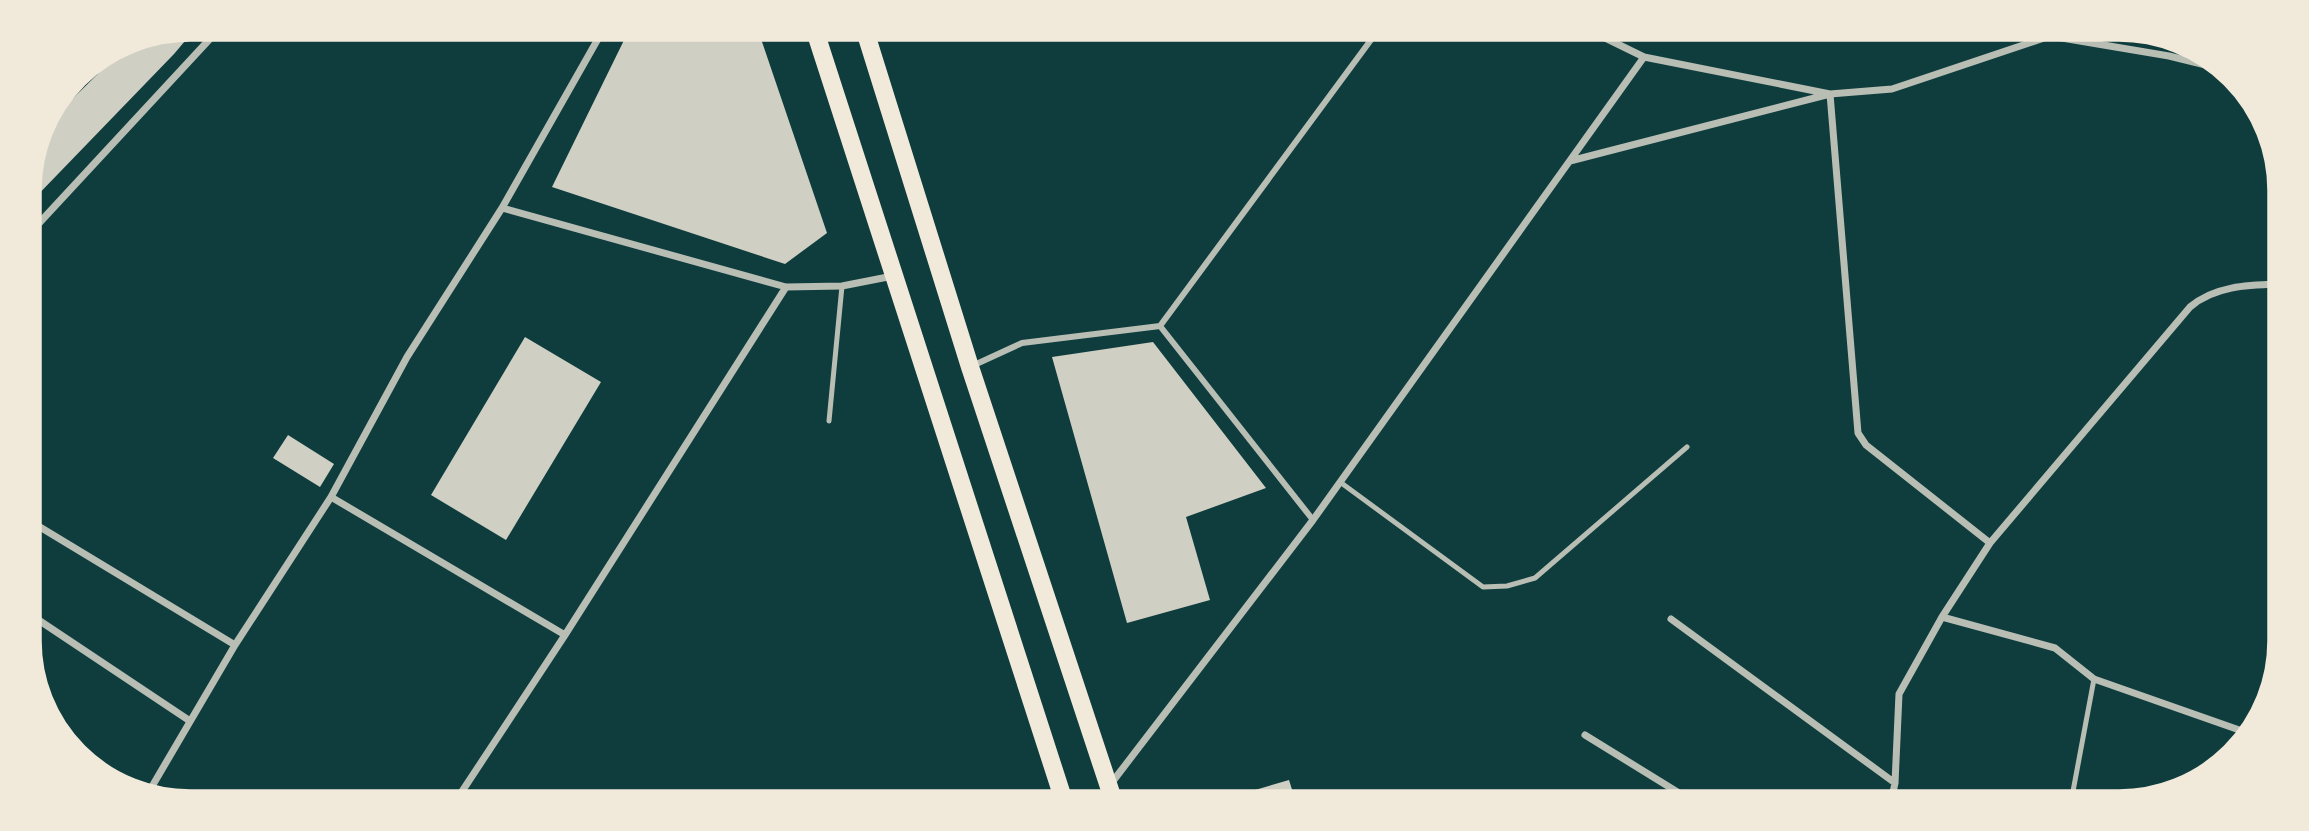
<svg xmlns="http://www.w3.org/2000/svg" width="2309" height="831" viewBox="0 0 2309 831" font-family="'Noto Sans',sans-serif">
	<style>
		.building { fill: #cfcfc3 }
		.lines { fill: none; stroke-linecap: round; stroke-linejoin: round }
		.service { stroke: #b8beb3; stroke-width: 5 }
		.pedestrian { stroke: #b8beb3; stroke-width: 6 }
		.minor { stroke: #b8beb3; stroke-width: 7 }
		.primary { stroke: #f1e9da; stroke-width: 18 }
		.rim { fill: none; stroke: #f1e9da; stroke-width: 3.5 }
	</style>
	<rect width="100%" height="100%" fill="#0f3d3e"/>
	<!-- building -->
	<path class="building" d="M190 28H196L174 54 29 204 28 179 42 129 118 54 112 51 129 40Z
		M629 30H758L827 233 785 264 552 187Z
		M525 337 601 382 506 540 431 495Z
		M1153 342 1266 488 1186 517 1210 600 1127 623 1052 357Z
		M288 435 334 464 320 487 273 458Z
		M1289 780 1295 799H1228V798Z"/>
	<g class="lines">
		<!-- service -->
		<path class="service" d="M829 421 842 286
			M1340 482 1483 587 1507 586 1535 578 1687 447
			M2071 802 2094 679"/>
		<!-- pedestrian -->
		<path class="pedestrian" d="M1160 326 1376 33
			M972 366 1022 343 1160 326 1313 520"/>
		<!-- minor -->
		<path class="minor" d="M1597 34 1644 57 1830 94 1858 433 1866 445 1990 543
			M2050 36 2169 56 2218 68
			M1186 37 1189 32
			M1570 161 1830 94 1892 89 2050 36
			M502 208 786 287 842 286 893 276
			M29 234 220 28
			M331 497 565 635
			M30 521 235 645
			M31 615 190 721
			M1942 617 2055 648 2094 679 2245 732
			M1671 619 1895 783
			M1585 735 1692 801
			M1110 785 1313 520 1644 57
			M147 795 235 645 331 497 407 357 502 208 603 30
			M459 796 565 635 786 287
			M1891 802 1895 783 1899 694 1942 617 1990 543 2190 307C2214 286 2248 285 2278 284"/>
		<!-- primary -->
		<path class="primary" d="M815 31 1063 798
			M865 31 970 367 1113 799"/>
	</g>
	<!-- crop -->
	<path d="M0 0H2309V831H0ZM190 40H2119A150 150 0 0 1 2269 190V641A150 150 0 0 1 2119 791H190A150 150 0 0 1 40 641V190A150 150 0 0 1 190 40Z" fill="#f1e9da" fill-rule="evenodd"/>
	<path class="rim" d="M190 40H2119A150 150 0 0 1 2269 190V641A150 150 0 0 1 2119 791H190A150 150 0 0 1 40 641V190A150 150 0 0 1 190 40Z"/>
</svg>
